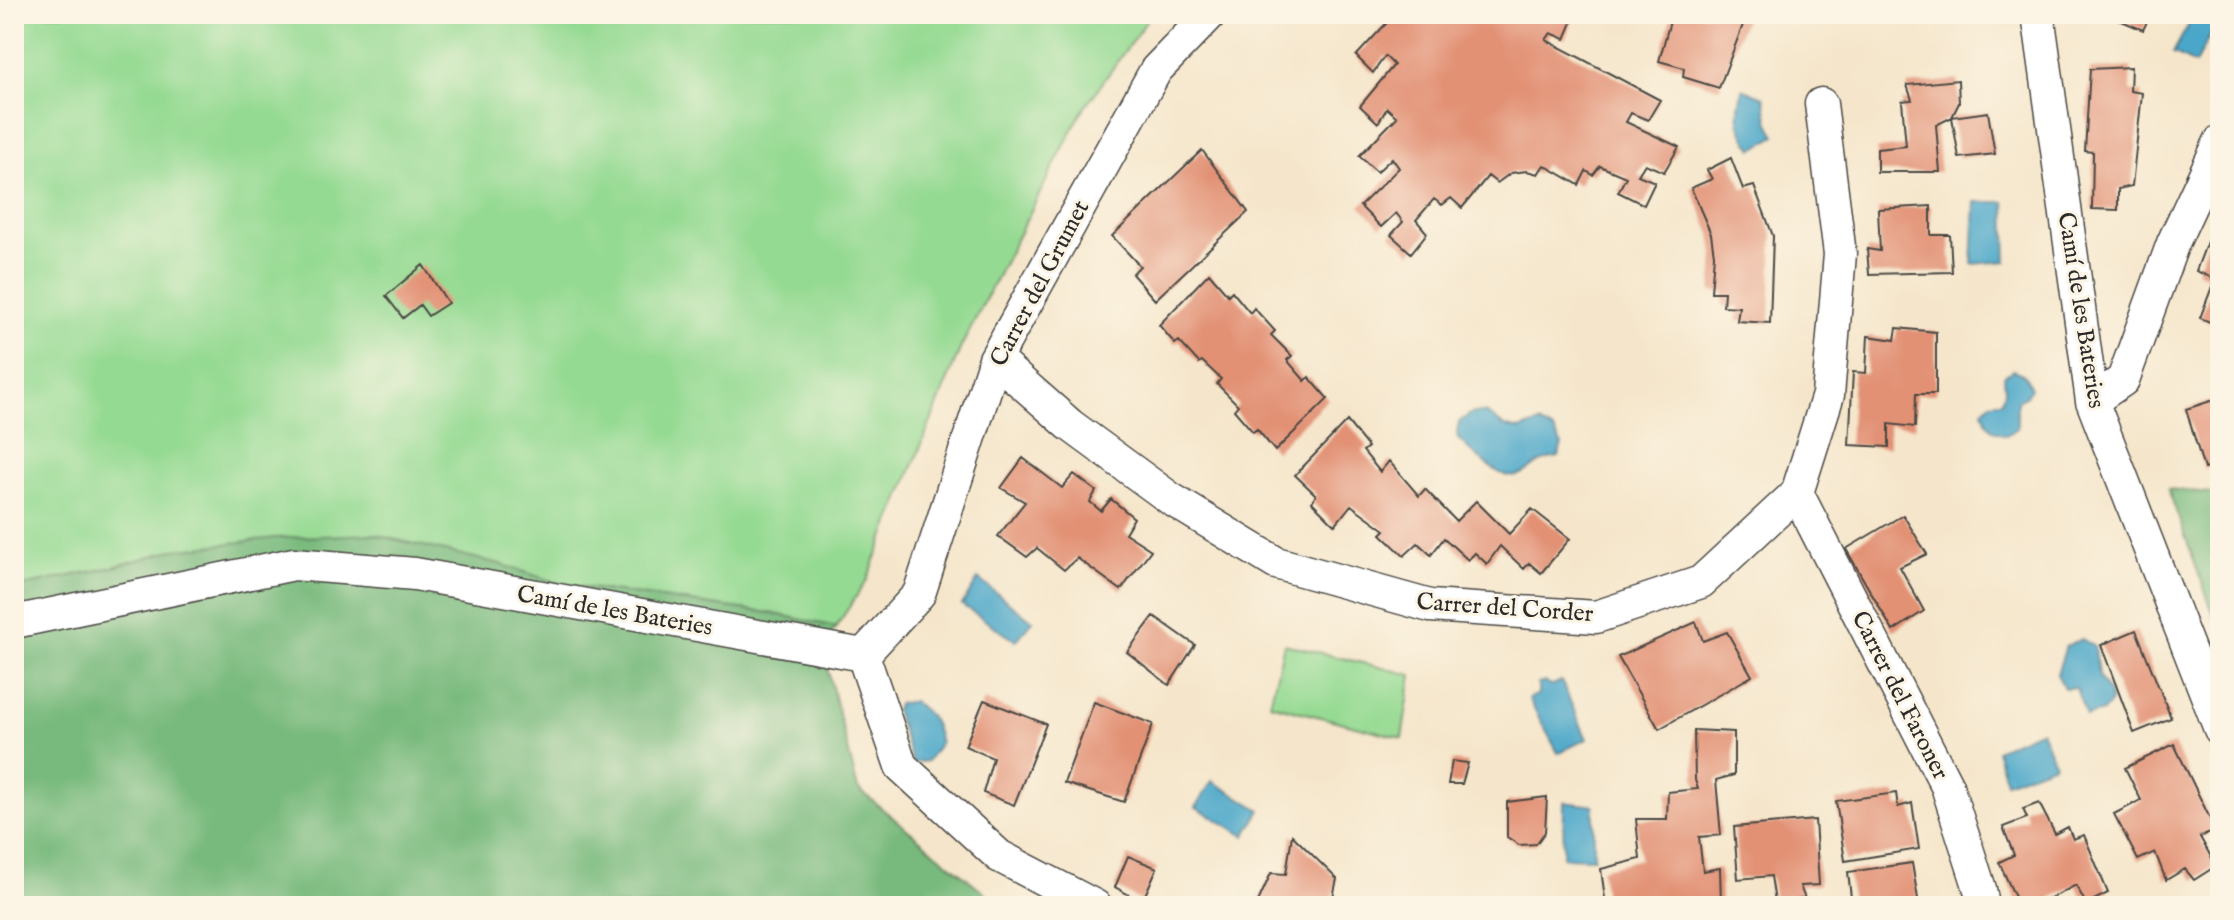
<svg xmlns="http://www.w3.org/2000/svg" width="2234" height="920" viewBox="0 0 2234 920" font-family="'IM FELL English',serif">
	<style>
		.green { fill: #95da93; stroke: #60825f; stroke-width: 2 }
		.forest { fill: #78ba7d; stroke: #527254; stroke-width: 2 }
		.water { fill: #4ba7c9; stroke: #3b697a; stroke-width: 2 }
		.building { fill: #e29175 }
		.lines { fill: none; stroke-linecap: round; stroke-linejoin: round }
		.minor-casing { stroke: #494743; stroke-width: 35 }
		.minor { stroke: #fff; stroke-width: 32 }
		.labels { text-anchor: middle; stroke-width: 6; stroke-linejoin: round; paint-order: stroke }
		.street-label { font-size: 24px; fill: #2b2b2b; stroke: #fcf5e5 }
	</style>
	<rect width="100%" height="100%" fill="#fcf5e5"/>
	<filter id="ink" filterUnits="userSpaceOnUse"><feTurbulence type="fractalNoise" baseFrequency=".0125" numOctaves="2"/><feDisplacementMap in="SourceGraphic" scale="16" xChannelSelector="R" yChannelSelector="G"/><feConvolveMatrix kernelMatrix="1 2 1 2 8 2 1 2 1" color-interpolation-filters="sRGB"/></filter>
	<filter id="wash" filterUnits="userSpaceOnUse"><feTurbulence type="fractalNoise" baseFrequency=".006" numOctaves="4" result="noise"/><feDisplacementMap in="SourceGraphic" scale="32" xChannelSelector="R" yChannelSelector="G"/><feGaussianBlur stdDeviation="1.8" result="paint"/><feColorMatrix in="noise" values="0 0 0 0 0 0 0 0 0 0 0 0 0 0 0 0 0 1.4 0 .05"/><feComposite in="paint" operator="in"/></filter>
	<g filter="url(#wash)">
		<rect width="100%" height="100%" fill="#f5e6cb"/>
		<!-- green -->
		<path class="green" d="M14 14H1151L1081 113 961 347 867 580 836 627 770 613 560 584 500 564 173 550 113 567 14 588Z
			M1284 644 1412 675 1402 738 1270 704Z"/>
		<!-- forest -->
		<path class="forest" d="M2168 489 2220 494V632Z
			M372 534 500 564 560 584 770 613 836 627 822 648 858 789 1001 906H14V588L113 567 173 550 275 538Z"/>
		<!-- water -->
		<path class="water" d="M2194 14H2204L2217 22 2195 64 2173 53Z
			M1743 89 1764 97 1769 123 1776 136 1753 149C1737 127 1735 116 1743 89Z
			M1975 202H2005L2007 261 1972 264Z
			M2013 370 2025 375 2031 389 2026 396 2017 401V428L2006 435C1991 431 1986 426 1983 410L1991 403 2002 401 2005 391 2004 376Z
			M1472 413H1486L1504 426 1520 430 1539 423 1554 431 1562 445 1558 457C1534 460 1532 472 1516 476 1499 481 1470 449 1457 438L1459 422Z
			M978 579 1033 621 1016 641 962 605Z
			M2082 639 2095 647C2096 656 2096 666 2099 676 2104 687 2108 687 2111 702L2103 712 2086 716 2076 688H2064L2057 674 2066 646Z
			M1561 681 1587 739 1558 753 1529 699 1538 694V684L1545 682 1551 686Z
			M913 702C931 713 935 723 940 743L927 761 913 763 895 710 899 703Z
			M2041 730 2055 764 2006 782 1996 750Z
			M1212 781 1261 810 1245 836 1196 807Z
			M1564 802 1594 806V858L1563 857Z"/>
		<g id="blocks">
			<!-- building -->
			<path class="building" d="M1395 14H1566L1574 18 1565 39 1551 33 1546 40 1660 100 1648 120 1631 113 1626 122 1679 147 1664 172 1645 164 1638 175 1655 182 1644 205 1618 192 1626 177 1600 166 1593 175 1586 171 1579 185 1544 165 1538 174 1527 171 1511 173 1497 183 1488 176 1462 208 1451 198 1442 205 1434 199 1416 220 1427 233 1411 253 1391 235 1403 222 1396 213 1381 227 1360 206 1399 168 1392 158 1377 172 1359 156 1397 117 1387 108 1378 123 1360 106 1394 65 1385 56 1373 73 1356 56Z
				M1672 14H1747L1719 88 1683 77 1684 68 1659 61Z
				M2105 14H2151L2143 30Z
				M2131 67 2130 91 2142 93 2132 186 2118 189V210L2092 209 2093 152 2085 151 2090 69Z
				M1958 80 1959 103 1952 117 1988 112 1995 154 1959 158 1952 117 1936 125 1940 172H1877V149L1906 146 1902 101 1912 100 1907 85Z
				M1202 150 1248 212 1155 300 1132 274 1140 266 1112 236Z
				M1731 158 1743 189 1754 186 1773 236 1770 323 1737 321 1739 307 1723 306 1724 292H1711L1714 255 1711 234 1691 188 1712 179 1707 170Z
				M1931 206V235H1950L1952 272 1869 274 1867 249 1880 251 1878 209Z
				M2208 239 2220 243V326L2200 318 2215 279 2196 271Z
				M423 265 448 303 428 316 420 305 403 318 386 296Z
				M1209 273 1228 295 1232 291 1250 313 1254 308 1275 331 1271 335 1292 356 1287 360 1305 381 1309 377 1328 399 1275 451 1257 429 1253 432 1234 410 1238 405 1217 384 1221 379 1202 361 1199 363 1179 341 1175 344 1159 325Z
				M1897 328 1936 332V394H1916L1915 427 1889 424V447L1849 445 1853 372 1866 373 1868 336 1895 340Z
				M2220 398V464L2204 469 2186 409Z
				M1347 421 1368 447 1363 451 1380 472 1389 461 1419 496 1425 489 1456 521 1476 501 1509 534 1532 509 1570 539 1541 573 1529 563 1524 569 1500 546 1487 564 1475 553 1468 560 1444 538 1431 555 1418 543 1404 556 1381 534 1385 530 1351 505 1335 525 1312 502 1316 495 1295 475Z
				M1023 458 1062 488 1074 474 1096 491 1090 502 1101 511 1111 499 1134 518 1125 533 1151 550 1121 590 1077 558 1064 570 1037 548 1027 557 998 536 1025 502 1001 488Z
				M1903 515 1927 554 1900 567 1924 611 1893 631 1846 549Z
				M1154 616 1195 645 1169 685 1127 652Z
				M1696 622 1703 641 1727 632 1752 676 1659 729 1618 657Z
				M2136 630 2171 718 2134 733 2101 645Z
				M984 700 1046 724 1014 805 983 793 993 758 965 746Z
				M1094 702 1153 724 1124 802 1064 783Z
				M1694 730 1734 732V775L1716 780 1721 835 1699 837 1703 871 1720 868 1721 903 1680 906H1606L1601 869 1640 859 1636 819H1667L1668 792 1698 789 1695 780Z
				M2174 744 2216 831 2200 837 2216 866 2194 880 2185 869 2166 880 2155 852 2138 860 2114 814 2141 800 2125 768Z
				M1452 761 1468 763 1462 784H1448Z
				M1896 793 1898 807 1912 803 1919 849 1845 861 1836 801Z
				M1547 797 1545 832 1536 844 1519 845 1507 837V802Z
				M2039 803 2055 834 2068 827 2073 839 2084 835 2108 893 2086 904 2076 885 2036 906H2019L1999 862 2014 855 2003 827 2027 818 2023 809Z
				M1815 820 1819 885 1800 886 1805 899 1775 902 1771 876 1738 879 1734 827Z
				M1292 835 1337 879 1333 897 1346 898 1344 906 1257 904 1271 873 1286 874Z
				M1128 856 1157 868 1142 902 1115 887Z
				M1912 863 1919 905 1852 906 1848 872Z"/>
		</g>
	</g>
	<g filter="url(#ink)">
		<use href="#blocks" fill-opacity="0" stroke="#494743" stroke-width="2"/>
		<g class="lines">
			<!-- minor casing -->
			<g class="minor-casing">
				<path id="minor" d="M2038 14 2092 401 2220 729
					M995 359 1070 425 1171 499 1276 563 1430 606 1596 617 1701 582 1797 493 1828 395 1840 254 1821 104
					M2092 401 2123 380 2173 243 2220 142
					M1797 493 1947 786 1980 889 1983 906
					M14 622 294 564 415 574 863 655
					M863 655 919 594 995 359 1156 70 1210 14
					M863 655 901 766 999 856 1095 906"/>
			</g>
			<!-- minor -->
			<use href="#minor" class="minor"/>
		</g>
	</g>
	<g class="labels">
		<!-- street labels -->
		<g class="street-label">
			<text transform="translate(1039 283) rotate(-62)" y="8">Carrer del Grumet</text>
			<text transform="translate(2082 310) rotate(81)" y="8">Camí de les Bateries</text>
			<text transform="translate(1505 607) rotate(4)" y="8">Carrer del Corder</text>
			<text transform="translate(615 610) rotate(10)" y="8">Camí de les Bateries</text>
			<text transform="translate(1901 695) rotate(63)" y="8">Carrer del Faroner</text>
		</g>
	</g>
	<!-- margin -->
	<rect width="2234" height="920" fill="none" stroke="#fcf5e5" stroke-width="48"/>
</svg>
